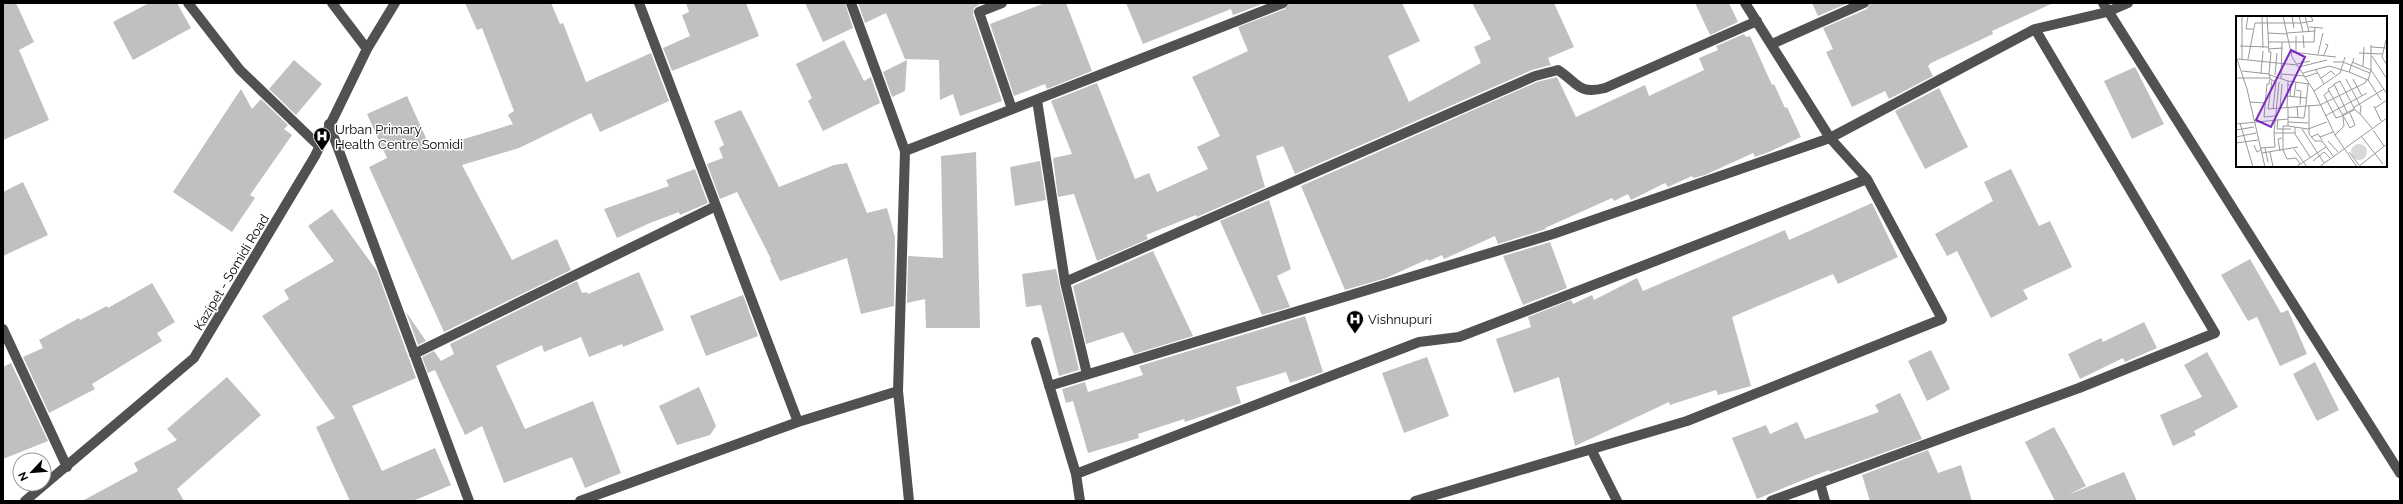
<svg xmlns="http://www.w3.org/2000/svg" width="2403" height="504" viewBox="0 0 2403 504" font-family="Raleway,sans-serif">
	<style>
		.building { fill: #c0c0c0 }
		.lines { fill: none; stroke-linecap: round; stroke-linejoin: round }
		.minor { stroke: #515151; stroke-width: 10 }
		.labels { text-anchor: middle; stroke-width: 3; stroke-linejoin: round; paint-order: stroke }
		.poi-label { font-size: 13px; fill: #000; stroke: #fff; text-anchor: start }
		.street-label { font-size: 13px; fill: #000; stroke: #fff }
		.inset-road { fill: none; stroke: #999; stroke-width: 1 }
		.view { fill: #7b2cbf; fill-opacity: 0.15; stroke: #7b2cbf; stroke-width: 2 }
		.inset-edge { fill: none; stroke: #000; stroke-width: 2 }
	</style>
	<rect width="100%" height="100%" fill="#fff"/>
	<!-- building -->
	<path class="building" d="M3 3H16L34 42 19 50 49 120 3 140Z
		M149 3H177L191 28 133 60 113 22Z
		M465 3H551L560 24 563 23 586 82 651 53 669 101 600 132 591 113 519 148 462 165 512 260 557 239 571 270 444 332 369 167 387 158 367 114 407 96 431 149 513 124 508 115 514 111 482 28 477 30Z
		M686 3H746L759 36 672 71 663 48 690 36 682 15 689 12Z
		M805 3H845L853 28 823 42Z
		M858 3H979V5L974 8 973 14 1002 101 960 116 953 94 940 100 939 60 905 59 886 13 865 23Z
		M1045 3H1066L1092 71 1047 89 1045 84 1014 96 990 24Z
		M1126 3H1265L1233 15 1231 9 1143 44Z
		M1289 3H1402L1420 41 1388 56 1409 102 1481 63 1474 47 1491 39 1472 3H1554L1574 47 1548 58 1551 65 1532 70 1295 174 1283 146 1256 156 1265 187 1197 217 1196 215 1146 235 1148 239 1097 261 1074 194 1058 197 1053 158 1072 154 1051 101 1097 83 1135 179 1149 173 1157 192 1208 169 1197 147 1220 136 1192 77 1248 51 1238 27 1285 9Z
		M1695 3H1729L1738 22 1710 35Z
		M1812 3H1848L1818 16Z
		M1870 3H2053L1992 31 1993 34 1931 63 1928 66 1933 76 1889 99 1885 91 1852 107 1826 52 1833 49 1823 28 1867 9Z
		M1744 34 1746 37 1750 36 1772 85 1774 84 1785 108 1787 107 1801 137 1769 152 1755 157 1753 153 1705 175 1693 178 1692 176 1668 187 1665 183 1631 200 1628 194 1614 201 1612 198 1545 228 1546 229 1498 244 1495 236 1444 259 1442 255 1429 261 1428 259 1386 278 1345 290 1301 186 1537 82 1557 77 1576 117 1645 85 1649 96 1704 70 1699 58 1718 50 1716 46Z
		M844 40 864 81 871 77 880 103 823 131 808 101 812 98 796 64Z
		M294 60 322 84 296 115 269 89Z
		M907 60 905 91 892 97 883 72Z
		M2135 67 2164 124 2132 139 2104 81Z
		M1939 88 1968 147 1925 169 1895 111Z
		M241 89 252 109 261 99 288 125 284 129 292 135 250 195 255 198 232 232 173 192Z
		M741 110 779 187 834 165 847 163 867 213 887 208 895 237 894 306 861 314 847 258 780 281 770 260 771 259 737 192 720 199 707 164 723 158 719 148 724 145 714 121Z
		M976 152 980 328H926L925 299 907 303 908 256 943 258 941 156Z
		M1040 161 1046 200 1015 206 1010 167Z
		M695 169 708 203 680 215 679 212 650 223 617 238 604 209 669 186 666 180Z
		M2011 169 2039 226 2050 221 2072 267 2023 290 2028 299 1991 318 1957 251 1947 256 1935 234 1993 201 1984 182Z
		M23 182 48 235 3 256V192Z
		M1269 200 1291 269 1277 276 1290 307 1262 315 1220 221Z
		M1872 203 1898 257 1838 284 1833 274 1732 317 1751 386 1718 395 1716 390 1670 405 1669 402 1575 446 1559 377 1514 393 1496 339 1531 327 1528 317 1571 300 1573 304 1592 295 1594 300 1637 278 1643 291 1785 230 1789 240Z
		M332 209 377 271 416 378 352 406 382 471 435 448 451 485 413 501H350L316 427 335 418 262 316 289 299 284 290 334 261 308 226Z
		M1550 242 1567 288 1523 305 1503 256Z
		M1153 251 1193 336 1134 354 1123 332 1086 344 1073 286Z
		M2250 259 2281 313 2288 310 2307 354 2280 366 2257 317 2248 321 2221 275Z
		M1056 269 1079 370 1059 376 1041 305 1026 307 1022 274Z
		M639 272 664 330 623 347 622 344 589 357 581 337 544 352 542 345 496 366 525 429 593 401 621 473 585 488 572 457 504 483 482 426 465 435 435 370 428 373 422 357 434 351 441 361 454 354 450 344 577 281 582 293 587 292 588 294Z
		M152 283 175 322 157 333 162 341 92 384 95 389 49 413 23 357 43 348 39 340 79 318 80 320 107 306 108 308Z
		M743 295 758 336 706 356 690 316Z
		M406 312 426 341 418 345Z
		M1305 316 1323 372 1290 383 1286 372 1236 387 1241 403 1185 422 1184 419 1138 434 1139 438 1088 453 1073 401 1066 403 1062 389 1085 382 1088 392 1143 375 1139 366Z
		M2144 322 2157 348 2125 362 2123 358 2080 379 2068 354 2101 338 2103 342Z
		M1931 350 1950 389 1927 401 1908 361Z
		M2207 352 2238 407 2194 431 2196 435 2173 446 2160 415 2202 397 2184 365Z
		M1427 357 1449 416 1404 433 1382 373Z
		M2315 362 2339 410 2317 421 2293 374Z
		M11 363 48 441 3 459V367Z
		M227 377 261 415 177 489 184 501H82L138 471 134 463 177 440 167 429Z
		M699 387 716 426 710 435 677 445 659 406Z
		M1900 393 1922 439 1830 472 1829 470 1803 480 1757 499 1732 438 1766 425 1770 434 1797 422 1805 439 1879 412 1875 405Z
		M2054 427 2086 486 2068 495 2124 472 2137 501H2055L2025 442Z
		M1928 450 1938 473 1961 465 1972 501H1870L1862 475Z"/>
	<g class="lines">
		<!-- minor -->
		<path class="minor" d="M188 3 240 70 319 146
			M332 3 367 49
			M639 3 798 422
			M851 3 905 151 898 391 909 501
			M1002 3 979 12 1012 109
			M2103 3 2400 473
			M1772 44 1864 3
			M1037 100 1065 282 1087 374
			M329 124 469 501
			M905 151 1283 3
			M1065 282 1535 76 1558 70C1578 83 1578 95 1605 88L1757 21
			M3 329 67 467
			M1036 342 1076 474
			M414 354 716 206
			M1049 386 1553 234 1830 138 2035 29 2107 12 2128 3
			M1591 449 1617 501
			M1820 483 1825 501
			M25 501 194 358 315 156 367 49 395 3
			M580 501 798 422 898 391
			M1080 501 1076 474 1419 342 1459 337 1867 179
			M1415 501 1687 421 1942 319 1867 179 1830 138 1745 3
			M1771 501 2079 388 2215 333 2035 29"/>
	</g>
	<!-- icons -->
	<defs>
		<g id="hospital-pin" transform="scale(0.9)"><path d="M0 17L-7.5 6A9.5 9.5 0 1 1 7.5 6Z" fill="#000" stroke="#fff"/><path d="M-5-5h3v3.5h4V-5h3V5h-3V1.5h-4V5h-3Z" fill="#fff"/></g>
	</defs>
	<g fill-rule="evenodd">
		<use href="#hospital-pin" x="322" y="136"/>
		<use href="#hospital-pin" x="1355" y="319"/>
	</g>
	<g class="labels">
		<!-- poi labels -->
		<g class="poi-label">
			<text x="335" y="134">Urban Primary<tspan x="335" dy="15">Health Centre Somidi</tspan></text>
			<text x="1368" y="324">Vishnupuri</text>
		</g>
		<!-- street labels -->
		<g class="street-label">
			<text transform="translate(231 272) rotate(-59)" y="5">Kazipet - Somidi Road</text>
		</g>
	</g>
	<!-- overview -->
	<g transform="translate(2236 16)">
		<rect width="151" height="151" fill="#fff"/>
		<path d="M115 136a8 8 0 1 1 16 0a8 8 0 1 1-16 0Z" fill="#d8d8d8"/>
		<path class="inset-road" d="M6 0V43M12 0 10 13H17M26 0 27 32M31 0 33 36H35L33 58M47 0 56 41 78 75 99 119 121 151M56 0 58 12M63 0 67 16M69 0 73 16M73 11 87 12M32 17 51 18M51 17 79 15M67 19 68 32M60 20V36M150 24 146 41 151 49M32 26H78L79 11M135 29V54L151 78M4 30 32 31M135 31 151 32M32 33 47 32M55 36 100 41M123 37 146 38M82 38 87 17M88 39 92 29 89 28M0 40 11 73 29 151M136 40 151 63M2 43 61 49M12 43 19 7H65L77 5 75 0M97 46H107L134 57M116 46 135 54 132 64M61 48 74 45M127 50 128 31M63 51 91 44M80 54 88 68M113 56 118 42M25 57 27 35M67 57 93 50 113 56 132 64 145 84M46 58 68 60M34 59 52 65 73 68M39 59 41 37M69 61 81 57M0 62H34L33 58 6 55M34 62 36 64 32 93 84 89 129 67 131 63M45 62 46 26M85 62 95 55 99 59M34 63 33 68H31L28 101 39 100M110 63 125 91 124 98 119 94 104 65 98 68 111 96M117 63 126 80M36 64 40 66 37 93M52 69H55L54 80M98 69 92 73 114 112 119 109 114 97M60 74 65 75 64 89M78 75 104 57 109 41M93 75 88 79 100 102 106 100M51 80 70 82M58 81 60 66M14 86 29 87M70 88 72 68M73 89V118L79 125H86L97 140M61 90 62 102M138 90 145 105M51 91 52 65M52 91V110L72 113 91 106M44 92 46 68M117 92 148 73M139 92 151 84M124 98 136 112M106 99 118 93M89 100 131 77M106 100 118 94M52 101 68 102 70 88M42 103 41 113H55M52 106 72 107M4 107 17 151M0 108 52 103M52 110H47V134L51 143 60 142 64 148M59 111V118L74 141M66 113 88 147M0 114 18 111M137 114 148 130M38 117 43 66M99 119 108 110 107 101M0 121 20 117M75 121 82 118 86 124M84 121 97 116M126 121 147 148M92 125 102 136M0 127 22 124M18 129 21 136 25 134M39 131 38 117H59M24 132 39 131M29 132 32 146M58 133 71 151M44 135 42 123 46 122M34 136 37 151M113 136 123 149M26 137 62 131M77 145 88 136 94 142M60 151 90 131M83 151 151 102M122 151 151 128"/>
		<path class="view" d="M55 34 69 41 35 111 20 104Z"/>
		<rect width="151" height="151" class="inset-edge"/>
	</g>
	<!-- border -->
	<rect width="2403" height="504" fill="none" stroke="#000000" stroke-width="8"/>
	<!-- north arrow -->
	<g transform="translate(32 472) rotate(244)"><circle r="19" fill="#ffffff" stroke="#999999"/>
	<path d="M0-3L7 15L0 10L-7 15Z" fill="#000000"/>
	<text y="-6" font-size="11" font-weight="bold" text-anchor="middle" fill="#000000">N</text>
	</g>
</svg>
